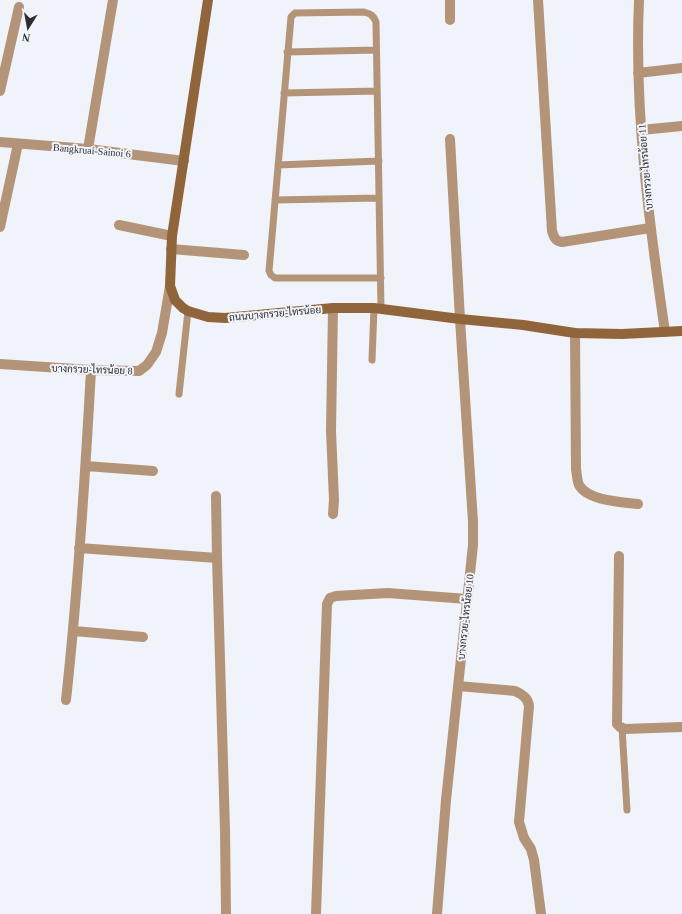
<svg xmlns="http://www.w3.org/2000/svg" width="682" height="914" viewBox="0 0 682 914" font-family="'Times New Roman',Sarabun,serif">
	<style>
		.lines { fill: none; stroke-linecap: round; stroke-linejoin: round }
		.lane { stroke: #b39478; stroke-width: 7 }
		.street { stroke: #b39478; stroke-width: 10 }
		.secondary { stroke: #91653b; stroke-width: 10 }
		.labels { text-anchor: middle; stroke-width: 4; stroke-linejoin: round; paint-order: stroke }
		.street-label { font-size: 10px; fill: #2b2c2e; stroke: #f0f3f9 }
	</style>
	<rect width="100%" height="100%" fill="#f0f3f9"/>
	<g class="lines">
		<!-- lane -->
		<path class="lane" d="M287 52 376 50
			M284 93 377 91
			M278 165 379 161
			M275 200 379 198
			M381 278H275L271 275 269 271 291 17 295 13 364 12C371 14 373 15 376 22 377 118 380 213 381 309
			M372 360 374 308
			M179 394 188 311
			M622 728 627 810"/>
		<!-- street -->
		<path class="street" d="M450 0V20
			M538 0 552 231C554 237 555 241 562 242L650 228
			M639 0C634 111 649 222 665 332
			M638 73 682 68
			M0 91 19 7
			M641 130 682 126
			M0 142 88 149 184 161
			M88 149 113 0
			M119 225 172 236
			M0 227 18 144
			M171 249 244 255
			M333 308 331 431 334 500 333 514
			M575 333 576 469C577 474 577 481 579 485 588 501 622 502 638 504
			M0 364 91 370 139 371 147 365 156 352 162 333 170 286
			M86 466 153 471
			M216 496 217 558
			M79 548 217 558 225 830 226 914
			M619 556 617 724 620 727 625 729 682 727
			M74 631 143 637
			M458 686 515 691C523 695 528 698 529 706L519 822 524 838 531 849 534 860 541 914
			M66 700C78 590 85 480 91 370
			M316 914 327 604 330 598 336 596 388 593 467 599
			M437 914 446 800 473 545V522L460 319 450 139"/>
		<!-- secondary -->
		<path class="secondary" d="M208 0 172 236 170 286 175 300 183 308 188 311 208 317 225 318 333 308H374L460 319 523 325 575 333 622 334 682 331"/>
	</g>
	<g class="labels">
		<!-- street labels -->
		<g class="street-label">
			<text transform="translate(92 150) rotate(5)" y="4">Bangkruai-Sainoi 6</text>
			<text transform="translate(645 167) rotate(-95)" y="4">บางกรวย-ไทรน้อย 11</text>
			<text transform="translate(275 313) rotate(-5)" y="4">ถนนบางกรวย-ไทรน้อย</text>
			<text transform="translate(92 369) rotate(2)" y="4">บางกรวย-ไทรน้อย 8</text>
			<text transform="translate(465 617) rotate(-84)" y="4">บางกรวย-ไทรน้อย 10</text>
		</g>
	</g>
	<!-- north arrow -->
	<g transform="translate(28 28) rotate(191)" stroke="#f0f3f9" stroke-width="3" paint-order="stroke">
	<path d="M0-3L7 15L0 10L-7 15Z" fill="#2b2c2e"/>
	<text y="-6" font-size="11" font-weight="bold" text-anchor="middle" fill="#2b2c2e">N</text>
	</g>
</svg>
